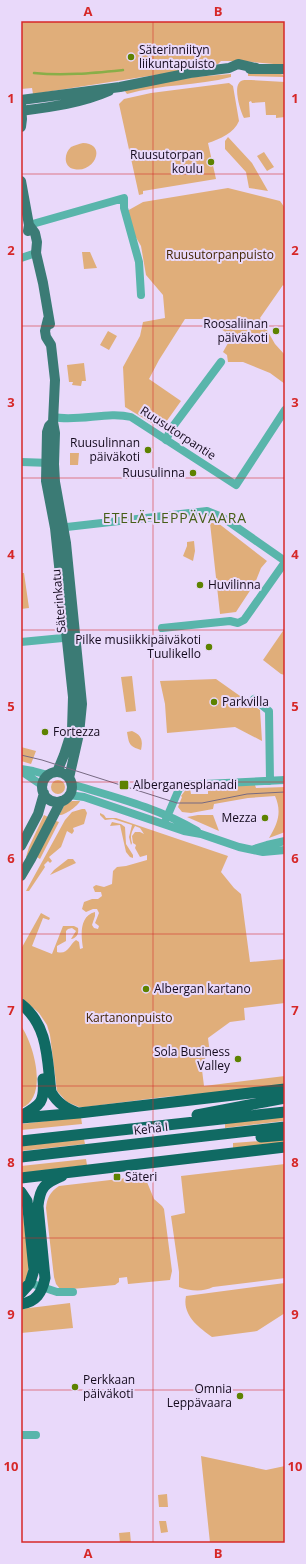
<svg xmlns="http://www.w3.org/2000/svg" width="306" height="1564" viewBox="0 0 306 1564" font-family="'Open Sans',sans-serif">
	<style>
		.green { fill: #e0ae7a }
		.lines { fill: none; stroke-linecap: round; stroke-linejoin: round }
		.stream { stroke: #89ae48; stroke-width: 2.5 }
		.minor { stroke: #59b5ab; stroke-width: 8 }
		.major { stroke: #3b7b75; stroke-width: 10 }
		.highway { stroke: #106a63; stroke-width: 11 }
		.tram { stroke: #766982; stroke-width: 1 }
		.grid { fill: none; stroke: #d62828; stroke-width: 1; stroke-opacity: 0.55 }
		.poi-dot { fill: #5d8200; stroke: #e9d9fa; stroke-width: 1.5 }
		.labels { text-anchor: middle; stroke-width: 4; stroke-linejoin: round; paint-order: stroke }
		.poi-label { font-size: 12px; fill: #140a1d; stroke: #e9d9fa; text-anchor: start }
		.park-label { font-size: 12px; fill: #412300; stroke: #e9d9fa }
		.street-label { font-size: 12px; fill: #140a1d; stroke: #e9d9fa }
		.quarter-label { font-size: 14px; letter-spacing: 1px; fill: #465e17; stroke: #e9d9fa }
		.neatline { fill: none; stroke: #d62828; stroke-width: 1.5 }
		.grid-label { font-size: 13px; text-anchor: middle; font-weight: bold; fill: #d62828 }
	</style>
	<rect width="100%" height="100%" fill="#e9d9fa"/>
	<!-- green -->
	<path class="green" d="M21 21H285V65L241 61H221L218 64 194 69 33 94 32 88 21 89Z
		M248 73H276L285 75H283L284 77 248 76Z
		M231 74V77C197 86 161 84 127 94L124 90 194 77Z
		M251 80 285 82V117L276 118V115H266L265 102 252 103 251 101 249 102 250 117 244 118C240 111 234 89 239 83 241 79 247 80 251 80Z
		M229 83 233 86 239 121C234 133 220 139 208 143L216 179 143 191V194L139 195 119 104 124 99 151 93Z
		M228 137 252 163 268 191 249 188 246 172 225 149V141Z
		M83 143C108 144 94 174 74 169 63 167 64 153 71 147 75 145 79 144 83 143Z
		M264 152 274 167 267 171 257 156Z
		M228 188 280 201 285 208V287L283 285 260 318 275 344 285 355V384L270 373 243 362H228L227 355 223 352 232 336 205 319H185L159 360 149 379 181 401 166 422 160 428 125 407 123 367 140 336 143 322 165 318 163 295 146 275 141 246 134 234 127 211 143 202Z
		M82 252H90L97 268 84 269Z
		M108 331 117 336 109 350 100 345Z
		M84 363 86 381H82L81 386 72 385 73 382H69L67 365Z
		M70 453H79L78 465H70Z
		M210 523H218L267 561 261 568 255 583 236 612 220 614Z
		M194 541 195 551 193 561 183 556 187 546V542Z
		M21 573H24L29 608 21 609Z
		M285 628V675L281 674 263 660Z
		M132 676 136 711 126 712 121 677Z
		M216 679 260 710 262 741 235 727 167 733 165 704 160 681Z
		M132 731C142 735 143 741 141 750 129 746 129 744 127 732Z
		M21 747 36 751 31 764 21 761Z
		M51 787a7 7 0 1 1 14 0a7 7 0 1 1-14 0Z
		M255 785 256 788 285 787V832L269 838C278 823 282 812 275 796L248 798 214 804 213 809 191 813 182 812 178 807 182 797 181 796 187 788H190L191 794H208V787Z
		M72 801H80C78 806 64 816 59 815L65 804Z
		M82 809H85L87 813 84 824 73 828 74 831 72 834 67 831 61 847 49 857 52 861 50 863 48 861 44 865 45 867 29 891H26L65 820 72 812Z
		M100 813 104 815 106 818H116L228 856 221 872 234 888 241 894 250 962 285 959V1003L244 1008 245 1020 230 1022 208 1038 210 1054 201 1062 204 1086 285 1076V1086L164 1097 85 1107H79L67 1102 57 1091 50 1035 47 1025 39 1013 21 997V949L41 913 50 918 49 920 43 918 32 946 52 954 63 926H74L78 928C79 933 77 938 71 939L76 931 72 928 68 929 66 931V941L57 946V952C68 955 69 945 76 940L79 942 80 949 83 948C81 936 79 916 95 912V916L92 925 94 928 98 929 99 926 95 923 99 913 97 909H93L86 912 82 909 84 902 92 899H98L102 896 101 892H95L93 887 96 885 104 887 112 884 113 871 117 867 126 866 147 860V855L140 857 135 848 136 845 133 843 132 836 135 832H140L144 834 140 828 135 826C131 832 130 837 132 843L131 845 129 837 132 825 113 819 105 820 100 815Z
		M44 815 50 818 27 858 26 857 29 847Z
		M198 815H213L219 831 187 817Z
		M56 821 59 822 40 859 37 857Z
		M112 822 121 824 125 827 126 844 133 855V858L130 857 126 852 120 825 110 826Z
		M68 859H73L76 863 50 875 54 870Z
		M21 1026C34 1044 49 1098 21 1108Z
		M81 1117 82 1124 21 1130V1124Z
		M284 1117V1121L225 1128V1123Z
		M84 1139 85 1144 21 1151V1146Z
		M285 1139V1143L233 1148V1143Z
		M86 1159 87 1165 21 1173V1166Z
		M285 1164V1278L213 1287C204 1292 189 1291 179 1287V1272L171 1216 185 1213 181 1176Z
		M136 1177 147 1182 154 1199 162 1206 164 1209 172 1271 170 1280 128 1284 127 1277 119 1278V1282L115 1285 61 1290 56 1284 54 1277 46 1208C47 1198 50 1192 59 1186Z
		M21 1197 29 1264 27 1278 21 1286Z
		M285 1283V1313L257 1331 212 1337C198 1327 182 1315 186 1296Z
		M70 1303 73 1328 21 1333V1309Z
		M201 1456 266 1470 285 1466V1543H210Z
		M167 1494 168 1507H159L158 1495Z
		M159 1521H166L168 1532 161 1533Z
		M130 1532 131 1543H120L119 1533Z"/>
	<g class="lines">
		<!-- stream -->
		<path class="stream" d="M34 73C64 76 93 73 123 70"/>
		<!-- minor -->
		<path class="minor" d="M29 225 124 198V208L139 262 141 295
			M21 258 36 253
			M53 417C79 422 108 411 131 417L236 485 285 410
			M166 440 171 429 221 362
			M21 462 51 463
			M58 528 207 511 222 517 285 561
			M162 628 230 621 238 623 244 620 285 562
			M21 642 73 637
			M254 699 269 711 270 781
			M21 769 33 771 48 775
			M21 771 43 786
			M71 784C114 797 159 808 197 831
			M69 795 84 797 184 831 201 834 239 847 263 852 285 850
			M164 824 179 789 184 785 285 780
			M254 849 267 845 285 841
			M30 1283 57 1292H73
			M21 1435H36"/>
		<!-- major -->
		<path class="major" d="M250 69H285
			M21 100 120 87 190 73 229 68 238 64 256 68
			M21 111C51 107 82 103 109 91
			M21 127 22 119 21 105
			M21 181 29 225 28 231
			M29 225 35 233 37 242 36 253 43 283 50 324
			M48 319 45 331 46 337 51 345 55 380 53 422 55 433 54 464 55 482 66 543 82 704 79 734 69 778
			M53 422 49 426 47 432 46 481 55 528 73 697 72 730 64 755 57 772
			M42 787a15 15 0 1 1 30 0a15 15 0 1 1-30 0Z
			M21 846 38 814 44 793
			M21 876 31 859 61 801"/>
		<!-- highway -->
		<path class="highway" d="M21 1004C49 1026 47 1060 51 1092 58 1104 66 1108 78 1113
			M197 1115 285 1098
			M21 1116C41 1105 45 1102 43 1079
			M21 1118 79 1113 285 1089
			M261 1137 285 1135
			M21 1141 285 1112
			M21 1157 285 1127
			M21 1178 285 1147
			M21 1192 27 1201 28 1209 34 1270 30 1283 21 1293
			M21 1304C36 1302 42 1293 45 1278L38 1206C40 1187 45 1183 62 1176"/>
		<!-- tram -->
		<path class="tram" d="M21 755 42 760 177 803H202L247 794 285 792"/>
	</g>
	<!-- grid -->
	<path class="grid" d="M153 21V1543M21 174H285M21 326H285M21 478H285M21 630H285M21 782H285M21 934H285M21 1086H285M21 1238H285M21 1390H285"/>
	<!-- markers -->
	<g class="poi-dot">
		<circle cx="131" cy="57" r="4"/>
		<circle cx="211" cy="162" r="4"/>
		<circle cx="276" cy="331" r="4"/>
		<circle cx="148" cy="450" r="4"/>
		<circle cx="193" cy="473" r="4"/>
		<circle cx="200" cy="585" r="4"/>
		<circle cx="209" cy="647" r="4"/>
		<circle cx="214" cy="702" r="4"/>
		<circle cx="45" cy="732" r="4"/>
		<rect x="119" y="780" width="10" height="10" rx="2"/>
		<circle cx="265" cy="818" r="4"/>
		<circle cx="146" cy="989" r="4"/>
		<circle cx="238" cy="1059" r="4"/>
		<rect x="113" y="1173" width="8" height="8" rx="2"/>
		<circle cx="75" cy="1387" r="4"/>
		<circle cx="240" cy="1396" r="4"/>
	</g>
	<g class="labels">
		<!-- poi labels -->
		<g class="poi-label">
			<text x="139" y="54">Säterinniityn<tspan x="139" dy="14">liikuntapuisto</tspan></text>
			<text x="203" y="159" text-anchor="end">Ruusutorpan<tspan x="203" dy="14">koulu</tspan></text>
			<text x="268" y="328" text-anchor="end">Roosaliinan<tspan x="268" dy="14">päiväkoti</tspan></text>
			<text x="140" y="447" text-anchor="end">Ruusulinnan<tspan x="140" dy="14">päiväkoti</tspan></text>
			<text x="185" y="477" text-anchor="end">Ruusulinna</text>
			<text x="208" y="589">Huvilinna</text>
			<text x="201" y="644" text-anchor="end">Pilke musiikkipäiväkoti<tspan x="201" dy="14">Tuulikello</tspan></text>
			<text x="222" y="706">Parkvilla</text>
			<text x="53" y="736">Fortezza</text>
			<text x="133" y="789">Alberganesplanadi</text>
			<text x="257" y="822" text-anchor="end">Mezza</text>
			<text x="154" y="993">Albergan kartano</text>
			<text x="230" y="1056" text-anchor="end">Sola Business<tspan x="230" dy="14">Valley</tspan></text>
			<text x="125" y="1181">Säteri</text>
			<text x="83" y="1384">Perkkaan<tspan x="83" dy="14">päiväkoti</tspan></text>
			<text x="232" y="1393" text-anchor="end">Omnia<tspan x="232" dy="14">Leppävaara</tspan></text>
		</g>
		<!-- park labels -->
		<g class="park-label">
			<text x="220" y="259">Ruusutorpanpuisto</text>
			<text x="129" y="1022">Kartanonpuisto</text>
		</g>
		<!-- street labels -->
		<g class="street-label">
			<text transform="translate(178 433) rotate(33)" y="4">Ruusutorpantie</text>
			<text transform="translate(59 601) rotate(-95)" y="4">Säterinkatu</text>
			<text transform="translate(151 1129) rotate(-7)" y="4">Kehä I</text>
		</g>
		<!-- quarter labels -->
		<g class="quarter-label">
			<text x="175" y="523">ETELÄ-LEPPÄVAARA</text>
		</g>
	</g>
	<!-- border -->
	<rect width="306" height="1564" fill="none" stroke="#e9d9fa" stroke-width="44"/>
	<rect x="22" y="22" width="262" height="1520" class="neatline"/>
	<g class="grid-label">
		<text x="88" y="16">A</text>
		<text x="218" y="16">B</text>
		<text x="11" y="103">1</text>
		<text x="295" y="103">1</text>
		<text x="11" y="255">2</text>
		<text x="295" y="255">2</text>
		<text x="11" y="407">3</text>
		<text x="295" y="407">3</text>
		<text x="11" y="559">4</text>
		<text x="295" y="559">4</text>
		<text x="11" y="711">5</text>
		<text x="295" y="711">5</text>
		<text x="11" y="863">6</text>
		<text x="295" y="863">6</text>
		<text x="11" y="1015">7</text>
		<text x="295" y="1015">7</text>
		<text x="11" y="1167">8</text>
		<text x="295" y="1167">8</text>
		<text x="11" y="1319">9</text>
		<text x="295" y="1319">9</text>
		<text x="11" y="1471">10</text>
		<text x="295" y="1471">10</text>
		<text x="88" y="1558">A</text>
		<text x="218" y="1558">B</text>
	</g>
</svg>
